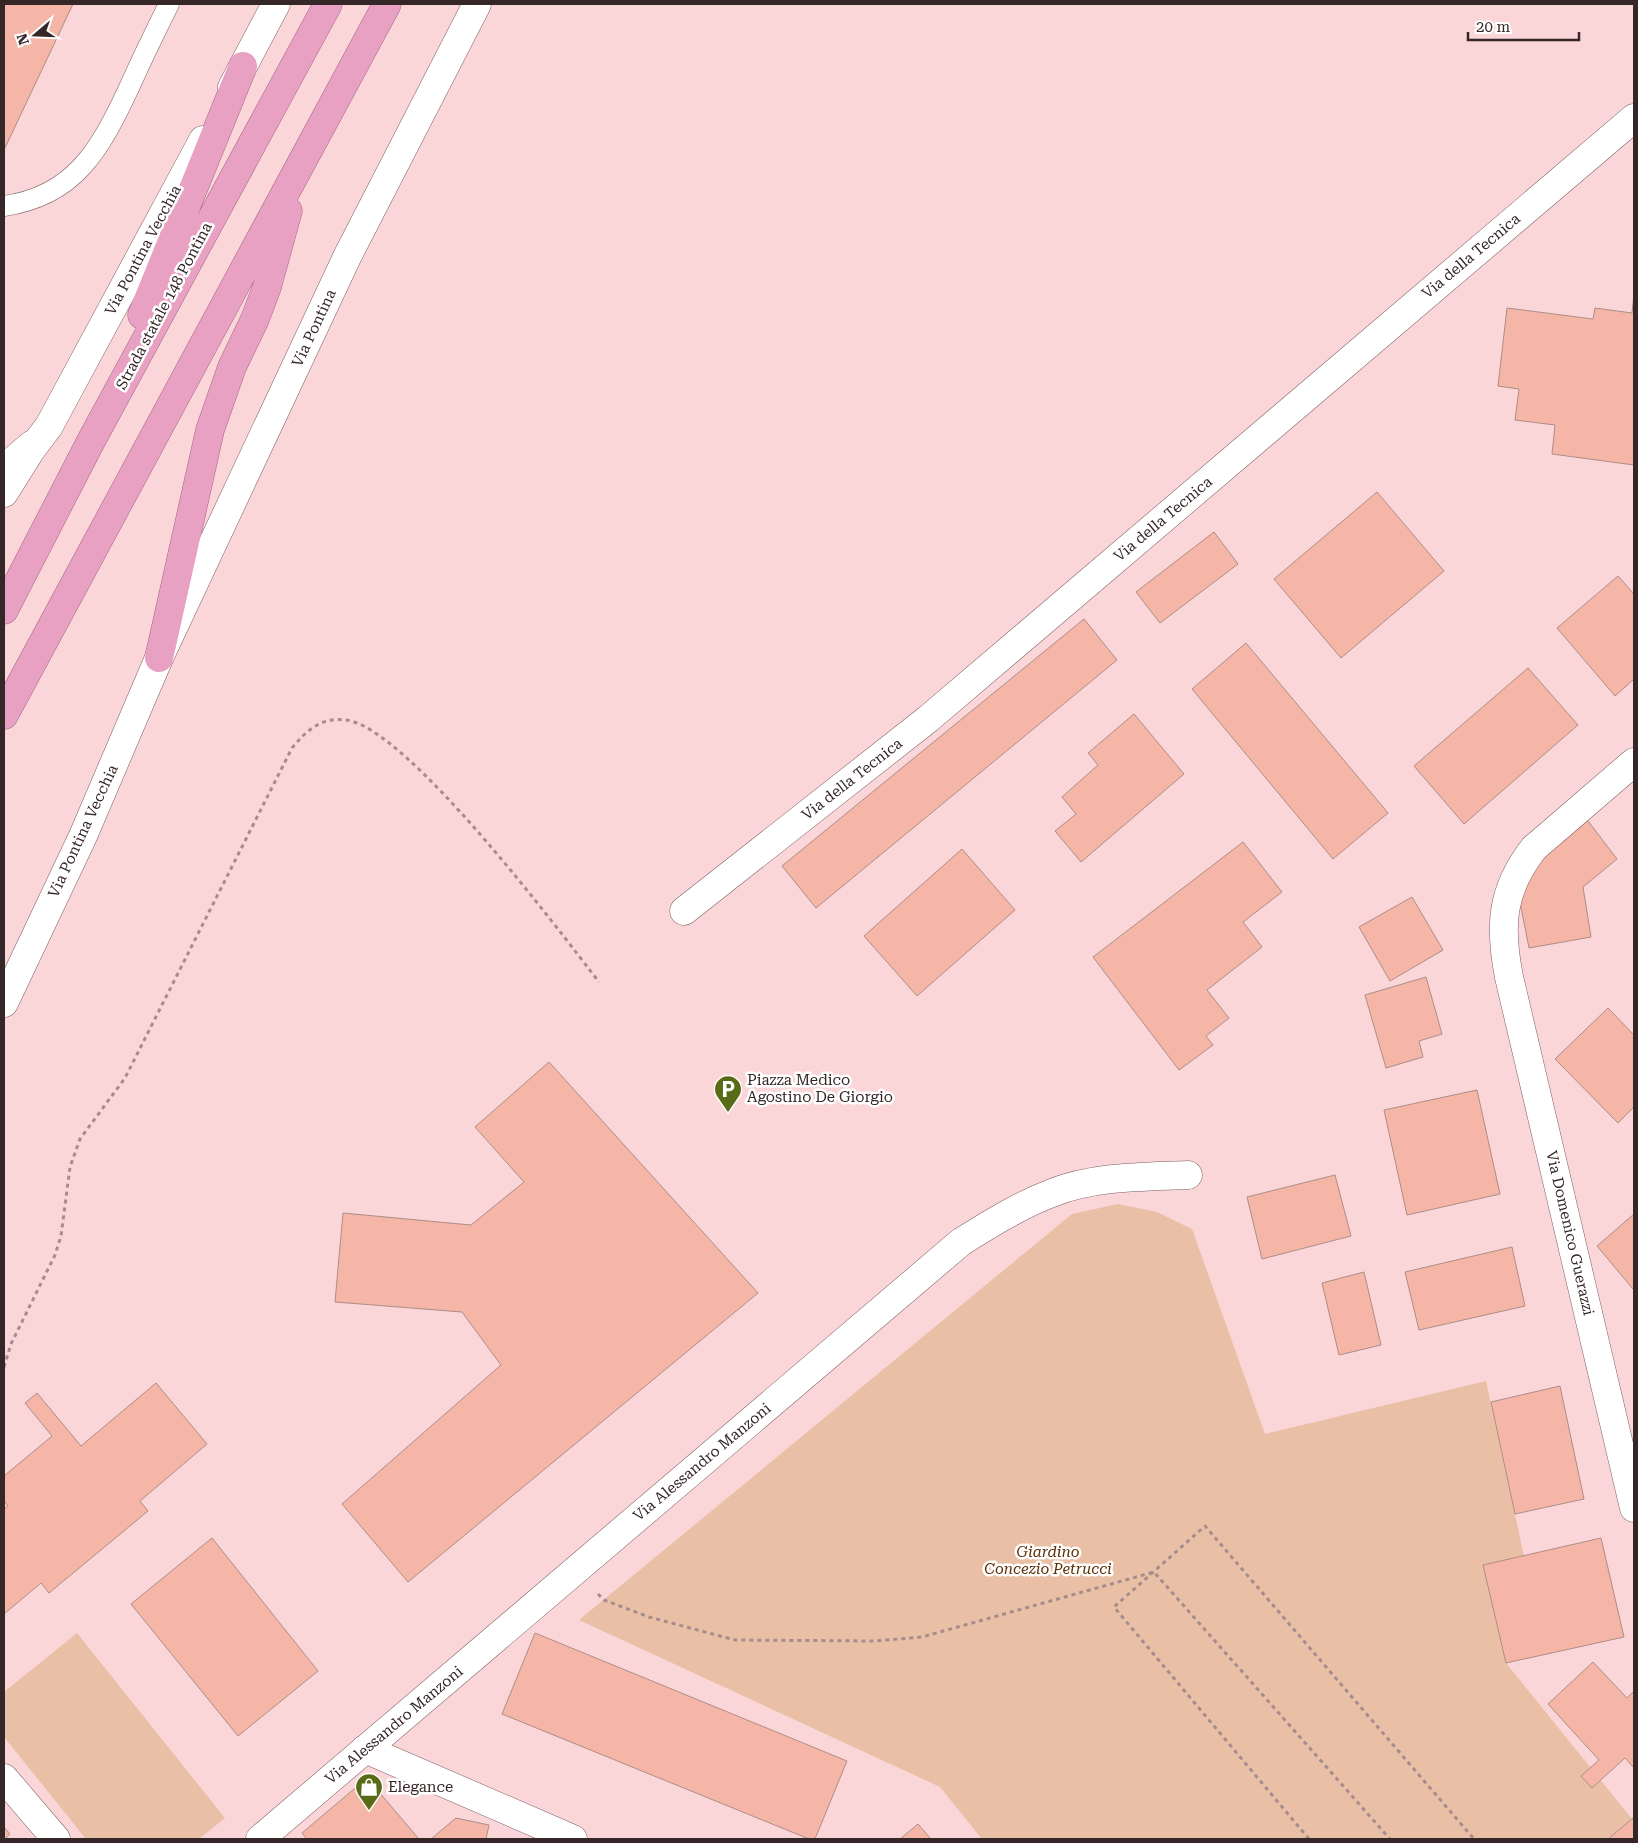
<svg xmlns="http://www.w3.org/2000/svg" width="1638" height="1843" viewBox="0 0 1638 1843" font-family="'Roboto Serif',serif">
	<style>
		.green { fill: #e9c0a5 }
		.building { fill: #f5b6a7; stroke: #ad8d86 }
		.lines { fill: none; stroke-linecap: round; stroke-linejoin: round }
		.service-casing { stroke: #7d5e61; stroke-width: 21 }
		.minor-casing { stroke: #7d5e61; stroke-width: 29 }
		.tertiary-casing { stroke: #7d5e61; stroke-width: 29 }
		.trunk-casing { stroke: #a56783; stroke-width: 29 }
		.path { stroke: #a78c8e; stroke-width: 3; stroke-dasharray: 4 4; stroke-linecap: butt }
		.service { stroke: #fff; stroke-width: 20 }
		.minor { stroke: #fff; stroke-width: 28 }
		.tertiary { stroke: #fff; stroke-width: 28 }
		.trunk { stroke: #e8a0c3; stroke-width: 28 }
		.labels { text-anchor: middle; stroke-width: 5; stroke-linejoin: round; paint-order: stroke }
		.street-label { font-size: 15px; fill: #352728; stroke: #fff }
		.poi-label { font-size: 15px; fill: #352728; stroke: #fff; text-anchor: start }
		.park-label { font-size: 15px; font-style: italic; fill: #5b2d02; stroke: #fff }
	</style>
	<rect width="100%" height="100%" fill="#fad6d9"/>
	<!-- green -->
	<path class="green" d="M1118 1204 1157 1212 1192 1229 1265 1434 1486 1381 1524 1556 1483 1565 1506 1663 1632 1819 1608 1839H982L940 1787 579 1620 1072 1214Z
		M77 1633 225 1818 199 1839H86L4 1737V1692Z"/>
	<!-- building -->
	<path class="building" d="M4 4H73L4 150Z
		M1634 294V465L1552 454 1555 425 1515 420 1519 389 1498 386 1507 308 1593 319 1595 308 1632 313Z
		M1377 492 1444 571 1341 658 1274 579Z
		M1214 532 1238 564 1160 623 1136 592Z
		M1618 576 1634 594V679L1615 696 1557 628Z
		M1084 619 1117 660 816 908 782 866Z
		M1246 643 1388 813 1333 859 1192 689Z
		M1528 668 1578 725 1464 824 1414 766Z
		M1134 714 1184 774 1081 862 1055 831 1076 814 1062 797 1098 765 1088 753Z
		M1585 817 1617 859 1583 887 1591 937 1529 948 1519 897 1537 855Z
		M1243 842 1282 892 1243 922 1262 947 1207 990 1229 1018 1206 1036 1213 1045 1179 1070 1093 957Z
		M962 849 1015 910 917 996 864 936Z
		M1412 897 1443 950 1390 981 1359 927Z
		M1426 977 1442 1034 1419 1041 1423 1057 1386 1068 1365 995Z
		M1608 1008 1634 1035V1107L1618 1123 1555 1059Z
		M549 1062 758 1293 408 1582 342 1504 501 1365 462 1312 335 1302 343 1213 471 1225 524 1182 475 1127Z
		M1477 1090 1500 1194 1407 1215 1384 1110Z
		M1335 1175 1351 1236 1262 1259 1247 1197Z
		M1634 1214V1288L1633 1289 1597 1246Z
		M1512 1247 1525 1306 1419 1330 1405 1272Z
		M1364 1272 1381 1345 1339 1355 1322 1283Z
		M156 1383 207 1444 140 1501 148 1511 49 1593 41 1583 4 1614V1509L8 1506 4 1501V1476L52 1436 25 1403 37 1393 81 1446Z
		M1560 1386 1584 1499 1515 1514 1491 1402Z
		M212 1538 318 1671 238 1736 131 1604Z
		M1601 1538 1624 1637 1506 1663 1483 1565Z
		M535 1633 847 1761 815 1839H809L502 1714Z
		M1593 1662 1627 1698 1634 1691V1768L1625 1758 1592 1788 1581 1776 1599 1760 1548 1704Z
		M367 1778 419 1839H307L302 1833Z
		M1634 1817V1839H1608L1632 1819Z
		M456 1818 489 1825 486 1839H431Z
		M918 1824 931 1839H900Z
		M4 1827 10 1834 5 1839H4Z"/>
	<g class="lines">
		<!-- service casing -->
		<g class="service-casing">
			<path id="service" d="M4 206C75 196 100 149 128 90 141 61 155 32 169 4
				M4 463 30 441"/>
		</g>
		<!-- minor casing -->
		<g class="minor-casing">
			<path id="minor" d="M1634 762 1534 848C1501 890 1499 926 1509 977L1634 1508
				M684 911 928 719 1634 118
				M365 1749 573 1839
				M4 1778 56 1839
				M260 1839 961 1242C990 1224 1020 1205 1052 1193 1094 1176 1143 1177 1188 1175"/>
		</g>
		<!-- tertiary casing -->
		<g class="tertiary-casing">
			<path id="tertiary" d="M232 87 276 4
				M4 493 31 450 49 426 203 140
				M4 1003 83 836 159 658 347 257 477 4"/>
		</g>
		<!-- trunk casing -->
		<g class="trunk-casing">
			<path id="trunk" d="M142 315 243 66
				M4 610 91 441 328 4
				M159 658 210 430 232 367 255 319 267 287 288 211
				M4 715 387 4"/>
		</g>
		<!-- path -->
		<path class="path" d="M4 1367 11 1344 55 1255 61 1236 70 1167 80 1139 125 1078 292 748C307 730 321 717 346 720 406 727 558 929 599 982
			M598 1594 604 1600 649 1617 735 1640 874 1641 922 1637 1154 1572 1390 1839
			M1309 1839 1114 1607 1205 1526 1474 1839"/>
		<!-- service -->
		<use href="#service" class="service"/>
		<!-- minor -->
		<use href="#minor" class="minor"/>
		<!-- tertiary -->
		<use href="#tertiary" class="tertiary"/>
		<!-- trunk -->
		<use href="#trunk" class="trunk"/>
	</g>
	<!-- icons -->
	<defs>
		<g id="parking-pin" transform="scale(1.4375)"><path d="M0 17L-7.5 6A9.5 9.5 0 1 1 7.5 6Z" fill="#5a6b17" stroke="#fff"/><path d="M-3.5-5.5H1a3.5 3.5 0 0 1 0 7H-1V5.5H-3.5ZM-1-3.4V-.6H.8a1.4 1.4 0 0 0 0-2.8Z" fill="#fff"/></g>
		<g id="shop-pin" transform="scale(1.4375)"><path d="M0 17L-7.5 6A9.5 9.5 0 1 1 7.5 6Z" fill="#5a6b17" stroke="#fff"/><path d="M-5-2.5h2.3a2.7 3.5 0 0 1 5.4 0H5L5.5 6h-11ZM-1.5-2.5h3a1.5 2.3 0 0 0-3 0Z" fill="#fff"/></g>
	</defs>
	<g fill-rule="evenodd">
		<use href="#parking-pin" x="728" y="1089"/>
		<use href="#shop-pin" x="369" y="1787"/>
	</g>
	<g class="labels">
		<!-- street labels -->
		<g class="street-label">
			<text transform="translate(143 250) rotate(-62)" y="5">Via Pontina Vecchia</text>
			<text transform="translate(1471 256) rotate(-40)" y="5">Via della Tecnica</text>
			<text transform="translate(164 306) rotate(-62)" y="5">Strada statale 148 Pontina</text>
			<text transform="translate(314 328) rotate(-65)" y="5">Via Pontina</text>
			<text transform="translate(1163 519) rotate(-40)" y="5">Via della Tecnica</text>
			<text transform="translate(852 779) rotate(-38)" y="5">Via della Tecnica</text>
			<text transform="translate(83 831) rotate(-65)" y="5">Via Pontina Vecchia</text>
			<text transform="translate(1570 1233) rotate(77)" y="5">Via Domenico Guerazzi</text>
			<text transform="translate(702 1462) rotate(-40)" y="5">Via Alessandro Manzoni</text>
			<text transform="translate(394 1725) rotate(-40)" y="5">Via Alessandro Manzoni</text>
		</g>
		<!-- poi labels -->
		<g class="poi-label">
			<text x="747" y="1085">Piazza Medico<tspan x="747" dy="17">Agostino De Giorgio</tspan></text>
			<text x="388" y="1792">Elegance</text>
		</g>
		<!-- park labels -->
		<g class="park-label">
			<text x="1048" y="1557">Giardino<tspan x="1048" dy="17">Concezio Petrucci</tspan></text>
		</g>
	</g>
	<!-- border -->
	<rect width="1638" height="1843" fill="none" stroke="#352728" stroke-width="10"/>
	<!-- north arrow -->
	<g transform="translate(35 35) rotate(251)" stroke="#ffffff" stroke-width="4" paint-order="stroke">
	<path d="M0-4L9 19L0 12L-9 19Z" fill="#352728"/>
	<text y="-8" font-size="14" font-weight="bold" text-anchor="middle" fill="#352728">N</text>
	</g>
	<!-- scale -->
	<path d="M1468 32v8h111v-8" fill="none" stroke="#352728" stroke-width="2.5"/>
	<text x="1476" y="32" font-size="15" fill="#352728" stroke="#ffffff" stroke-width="4" paint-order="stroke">20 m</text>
</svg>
